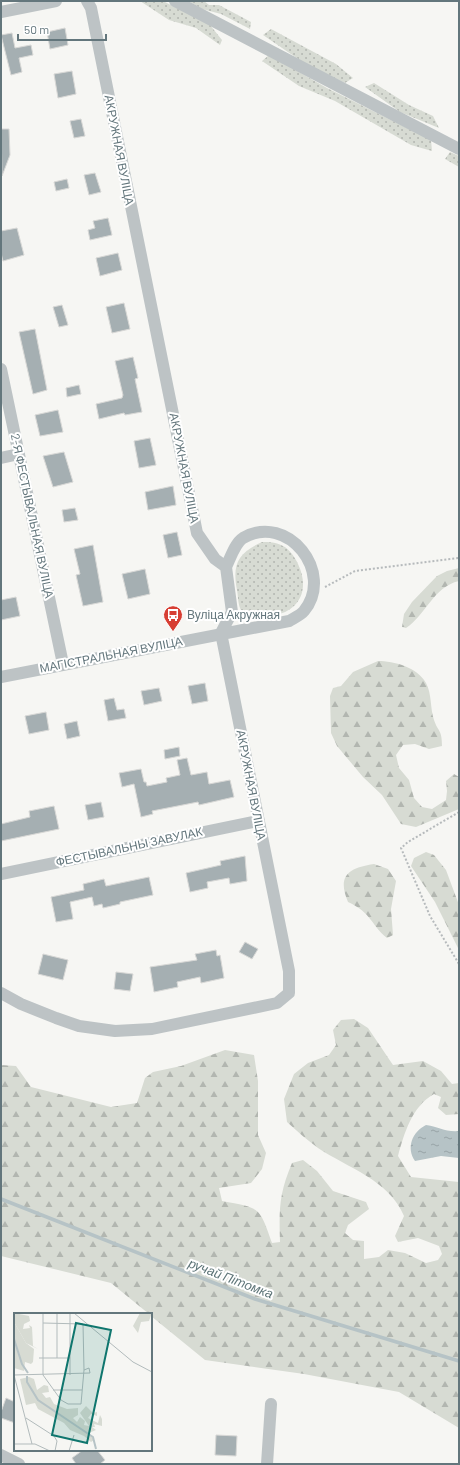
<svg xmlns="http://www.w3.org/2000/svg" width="460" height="1465" viewBox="0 0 460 1465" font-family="Barlow,sans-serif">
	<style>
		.grass { fill: url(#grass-dots) }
		.forest { fill: url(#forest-firs) }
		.water { fill: url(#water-ripples) }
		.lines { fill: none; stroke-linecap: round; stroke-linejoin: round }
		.stream { stroke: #b6c3c6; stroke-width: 3.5 }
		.building { fill: #a5afb2; stroke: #d8d8d6 }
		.path { stroke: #b6babc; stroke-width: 2; stroke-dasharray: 2 2; stroke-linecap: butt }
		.minor { stroke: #bdc3c5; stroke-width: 12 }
		.labels { text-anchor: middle; stroke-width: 4; stroke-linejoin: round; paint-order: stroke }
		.street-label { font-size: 12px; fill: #63767c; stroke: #fff }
		.poi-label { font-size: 12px; fill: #63767c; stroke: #fff; text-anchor: start }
		.water-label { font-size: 13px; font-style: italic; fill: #5e7578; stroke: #fff }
		.inset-river { fill: none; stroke: #b6c3c6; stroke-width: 2 }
		.inset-road { fill: none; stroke: #b2bbbc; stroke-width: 1 }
		.view { fill: #0f766e; fill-opacity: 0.15; stroke: #0f766e; stroke-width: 2 }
		.inset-edge { fill: none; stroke: #63767c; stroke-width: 2 }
	</style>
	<defs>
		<pattern id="grass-dots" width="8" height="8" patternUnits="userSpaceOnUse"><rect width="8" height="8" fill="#d7dbd3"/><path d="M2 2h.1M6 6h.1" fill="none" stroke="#b2b6b0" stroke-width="1.8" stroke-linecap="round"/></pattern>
		<pattern id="forest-firs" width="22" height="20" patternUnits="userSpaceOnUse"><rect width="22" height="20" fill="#d7dbd3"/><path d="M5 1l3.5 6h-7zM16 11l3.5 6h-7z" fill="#b2b6b0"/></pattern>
		<pattern id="water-ripples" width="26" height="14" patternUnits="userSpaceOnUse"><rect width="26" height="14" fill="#b6c3c6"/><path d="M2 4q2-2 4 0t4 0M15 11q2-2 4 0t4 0" fill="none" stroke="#98a3a6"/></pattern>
	</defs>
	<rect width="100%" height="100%" fill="#f6f6f3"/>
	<!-- grass -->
	<path class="grass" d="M140 1H163L210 25 222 40 220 45 196 28 169 20Z
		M188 1H204L209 5H219L251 22 250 29 221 14 202 9Z
		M271 29 336 64 353 78 345 83 307 65 263 35Z
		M269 55 327 88 431 140 432 151 411 145 335 101 299 86 262 61Z
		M374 83 409 105 433 116 439 128 400 112 365 87Z
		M450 152 459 156V167L445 159Z
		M262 542C269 542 276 542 283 546 289 549 295 557 298 564 309 587 302 609 276 615 270 616 264 618 258 617 251 616 243 616 240 608 238 603 238 595 237 590 232 564 238 553 262 542Z"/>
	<!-- forest -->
	<path class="forest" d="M459 568V581C433 587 426 615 406 628L402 627 404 614 412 602 437 576 447 571Z
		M378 661C394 661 417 667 426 683 432 694 430 708 434 720 438 732 442 729 442 746L429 749 415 744 403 745 396 755 399 768 409 780 414 798 422 807 432 809 446 800 447 791 446 781 454 774 459 777V809L416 827 401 824 382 795 363 777 337 746 331 733 330 696 333 688 341 686 353 672Z
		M426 852 434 855 446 870 459 905V950L435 902 411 866 414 858Z
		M374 864 388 869 396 881 391 909 393 935 387 938C370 924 372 913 348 902 337 876 348 868 374 864Z
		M354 1019 368 1028 393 1065 423 1061 441 1071 452 1084 459 1083V1114L446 1115 438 1108 441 1097 434 1094C412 1106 404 1134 398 1156L411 1177 459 1182V1428L399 1392 304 1374 205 1360 151 1316V1314H149L111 1283 1 1256V1065L16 1066 31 1087 111 1107 137 1103 145 1078 153 1072 181 1066 225 1050 254 1055 258 1081V1135L266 1153 262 1169 251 1183 219 1188 222 1201C260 1208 259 1206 272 1243L280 1242C279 1209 279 1194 292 1163L303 1160 317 1171 333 1191 366 1202 369 1209 348 1225 345 1233 353 1240 364 1241V1259L379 1257 388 1250 405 1253 426 1263 438 1260 442 1254 439 1246 418 1238 398 1242 395 1236 404 1216C389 1180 348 1168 318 1148 307 1140 297 1131 287 1122L284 1099 294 1074 308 1063 329 1055 336 1045 333 1030 341 1020Z"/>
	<!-- water -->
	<path class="water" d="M426 1125C440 1127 444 1132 459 1131V1158L441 1156 415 1161C406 1148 412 1132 426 1125Z"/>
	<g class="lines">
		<!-- stream -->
		<path class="stream" d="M1 1199 255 1299 459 1361"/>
	</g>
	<!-- building -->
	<path class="building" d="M65 28 68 45 50 49 47 32Z
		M12 33 15 48 31 45 33 55 19 58 22 72 11 75 1 35Z
		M72 71 76 94 58 98 54 74Z
		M81 119 85 136 74 138 70 121Z
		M1 129H9L10 155 2 176Z
		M95 173 101 192 89 195 84 175Z
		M67 179 69 188 56 191 54 182Z
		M108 218 112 235 90 240 88 230 95 228 93 221Z
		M17 228 24 255 3 261 1 253V231Z
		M118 253 122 270 100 276 96 258Z
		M124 303 130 329 112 333 106 307Z
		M62 305 68 325 59 327 53 307Z
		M35 329 47 390 33 394 19 332Z
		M133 357 138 378 135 379 142 412 125 415 124 413 99 419 96 404 122 398 123 395 115 361Z
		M79 385 81 394 67 397 66 388Z
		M58 410 63 432 40 436 35 415Z
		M150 438 156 465 139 468 134 441Z
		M64 452 73 482 53 487 43 456Z
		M173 486 176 505 148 510 145 492Z
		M75 508 78 520 64 522 62 510Z
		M177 532 182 555 168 558 163 535Z
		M93 545 103 602 83 606 76 575 80 574 74 549Z
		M145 569 150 594 128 599 122 574Z
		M16 597 20 616 1 620V600Z
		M205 683 208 701 192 704 188 686Z
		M159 688 162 701 144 705 141 691Z
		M114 698 117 710 124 709 126 718 108 721 104 700Z
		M46 712 49 730 29 734 25 716Z
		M77 721 80 736 67 739 64 724Z
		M179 747 180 756 165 759 164 750Z
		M187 758 191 775 207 772 209 784 230 780 234 797 199 805 198 802 152 811 153 814 141 817 134 784 122 787 119 773 141 769 144 782H146L147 786 167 782 166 778 180 775 177 760Z
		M101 802 104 817 88 820 85 805Z
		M54 806 59 829 1 841V824L30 817 29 811Z
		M245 856 247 881 230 884 229 878 207 882 208 888 190 892 186 873 221 865 220 861Z
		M149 877 153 895 120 902V904L103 908 102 904 94 906 92 897 70 902 73 919 56 922 51 897 84 890 83 884 104 879 106 886Z
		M245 942 258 949 252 959 239 952Z
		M216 950 217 956 220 955 224 978 201 983 200 977 177 982 178 987 154 992 150 967 197 960 195 954Z
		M43 954 68 960 63 980 38 974Z
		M116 972 133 974 130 991 114 989Z
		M6 1398 15 1402V1423L1 1418V1412Z
		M216 1435 237 1436 236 1456 215 1455Z
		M83 1450H97L105 1460 100 1464H76L72 1458Z"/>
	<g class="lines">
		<!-- path -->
		<path class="path" d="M325 587 355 571 459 558
			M459 812 408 842 401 848 430 916 459 964"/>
		<!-- minor -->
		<path class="minor" d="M175 1 459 149
			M1 12 56 1
			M1 369 63 664
			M1 458 19 454
			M1 677 289 621C294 618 301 615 304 611 335 573 288 512 243 538 235 543 230 559 226 567
			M1 874 258 821
			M1 993 21 1004 56 1018 79 1026 115 1031 152 1029 277 1003 289 993V971L221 633 232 612 226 567 215 559 197 533 91 8 87 1
			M1 1455 19 1464
			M267 1464 271 1404"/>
	</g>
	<!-- icons -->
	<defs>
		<g id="bus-pin" transform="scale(1)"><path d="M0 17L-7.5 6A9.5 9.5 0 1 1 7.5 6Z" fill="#d73e33" stroke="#fff"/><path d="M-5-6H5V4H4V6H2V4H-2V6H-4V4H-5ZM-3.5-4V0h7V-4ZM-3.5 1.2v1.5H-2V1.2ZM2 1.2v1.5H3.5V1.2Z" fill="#fff"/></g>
	</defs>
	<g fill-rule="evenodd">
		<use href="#bus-pin" x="173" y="615"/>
	</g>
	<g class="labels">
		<!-- street labels -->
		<g class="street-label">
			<text transform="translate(119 150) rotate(79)" y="4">АКРУЖНАЯ ВУЛІЦА</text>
			<text transform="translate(184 468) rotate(79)" y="4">АКРУЖНАЯ ВУЛІЦА</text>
			<text transform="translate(32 516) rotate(78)" y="4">2-Я ФЕСТЫВАЛЬНАЯ ВУЛІЦА</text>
			<text transform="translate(111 655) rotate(-11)" y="4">МАГІСТРАЛЬНАЯ ВУЛІЦА</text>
			<text transform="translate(251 785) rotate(79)" y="4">АКРУЖНАЯ ВУЛІЦА</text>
			<text transform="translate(129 847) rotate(-12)" y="4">ФЕСТЫВАЛЬНЫ ЗАВУЛАК</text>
		</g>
		<!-- poi labels -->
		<g class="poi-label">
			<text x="187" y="619">Вуліца Акружная</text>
		</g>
		<!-- water labels -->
		<g class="water-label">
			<text transform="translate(231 1278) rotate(21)" y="5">ручай Пітомка</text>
		</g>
	</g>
	<!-- overview -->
	<g transform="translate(14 1313)">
		<rect width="138" height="138" fill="#f6f6f3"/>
		<path d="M0 0 15 3 16 8 10 11 9 16 16 15 15 12 18 14 19 33 24 36 12 30 0 9Z" fill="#d7dbd3"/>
		<path d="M126 0H137V2L135 8 127 9 124 20 119 13ZM0 9 12 30 20 36 19 49 17 51 11 49 10 58 0 55ZM15 64 20 66 23 77 30 72 34 73 35 79 28 80 32 85 36 84 40 91 53 96 64 95V102L59 105 63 109 66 104 71 108 70 112 75 113 66 100 72 93 79 100 83 99V103L77 101 74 105 84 110 86 102 88 106V113L80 111 81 114H78L82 117 75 120 80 127 77 129 70 123 56 117 50 110 24 96 21 90 12 92 6 66Z" fill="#d7dbd3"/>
		<path class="inset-river" d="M0 26 8 51 14 60M13 63V69L24 87 79 124 82 136"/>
		<path class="inset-road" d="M56 0V62M60 0 119 49 138 59M29 10 69 11 70 57 67 91H54L47 87 29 62V0M25 45H56M43 45V0M0 62 76 60 75 55 70 57M0 62 18 131M39 77H68M12 105 40 123 43 128 41 138M0 131H21L36 138M55 138 60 122"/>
		<path class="view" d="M62 10 97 17 73 130 38 122Z"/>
		<rect width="138" height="138" class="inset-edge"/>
	</g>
	<!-- border -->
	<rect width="460" height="1465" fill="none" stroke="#63767c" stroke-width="4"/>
	<!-- scale -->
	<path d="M18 34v6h88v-6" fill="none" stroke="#63767c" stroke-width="2"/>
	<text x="24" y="34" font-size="12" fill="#63767c" stroke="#ffffff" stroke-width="3" paint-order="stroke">50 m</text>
</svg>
